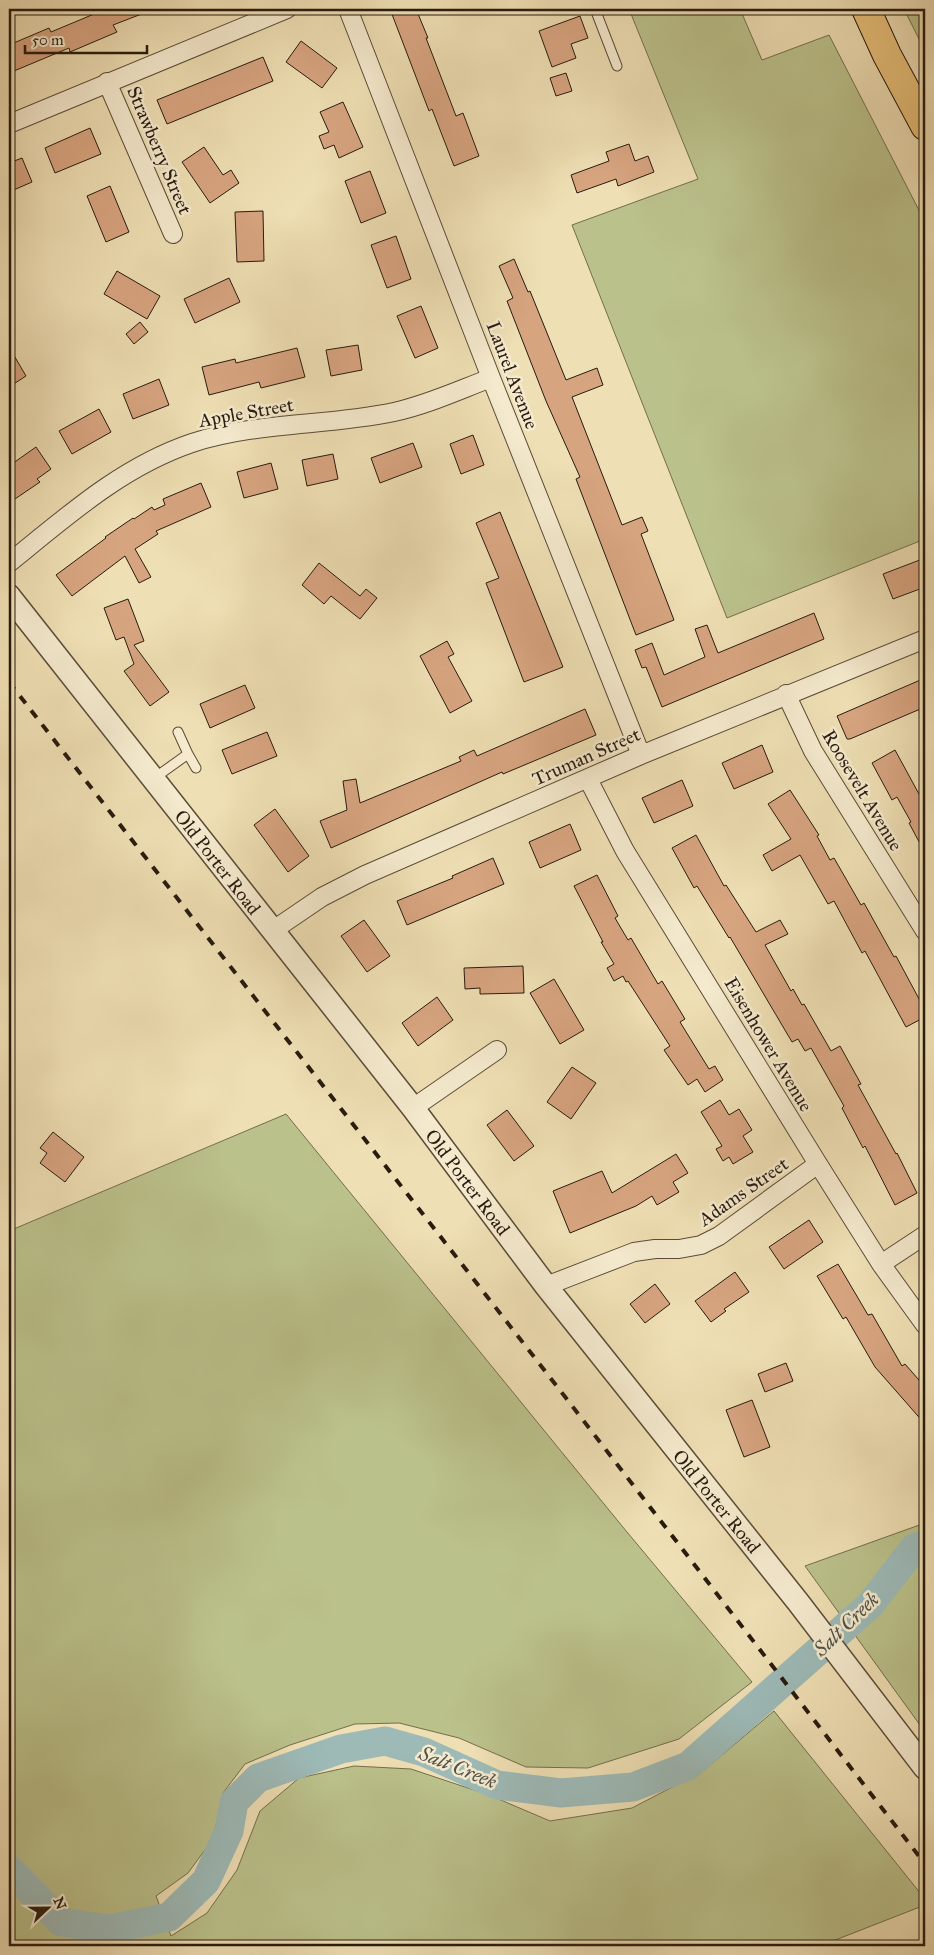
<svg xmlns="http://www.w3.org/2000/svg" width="934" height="1955" viewBox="0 0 934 1955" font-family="'IM FELL Great Primer',serif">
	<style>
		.green { fill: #bbc18b; stroke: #726e4d }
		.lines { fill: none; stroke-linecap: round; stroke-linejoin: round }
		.river { stroke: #9dbab7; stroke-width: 29 }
		.building { fill: #d7a480; stroke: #281b0f }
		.service-casing { stroke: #5a4c38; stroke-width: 11 }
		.minor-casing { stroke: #5a4c38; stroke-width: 20 }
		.tertiary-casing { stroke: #5a4c38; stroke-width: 25 }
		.primary-casing { stroke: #281b0f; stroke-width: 30 }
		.service { stroke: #f5eace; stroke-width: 9 }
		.minor { stroke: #f5eace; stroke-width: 18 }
		.tertiary { stroke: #f5eace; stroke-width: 22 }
		.primary { stroke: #e8c07a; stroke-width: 28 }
		.rail { stroke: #281b0f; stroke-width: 4; stroke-dasharray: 9 9; stroke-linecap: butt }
		.labels { text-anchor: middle; stroke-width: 5; stroke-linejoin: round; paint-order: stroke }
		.street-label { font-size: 19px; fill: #281b0f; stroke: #f5eace }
		.water-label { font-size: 20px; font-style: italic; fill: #51534a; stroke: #f5eace }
	</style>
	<rect width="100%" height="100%" fill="#efdfb4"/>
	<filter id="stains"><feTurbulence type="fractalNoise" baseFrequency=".004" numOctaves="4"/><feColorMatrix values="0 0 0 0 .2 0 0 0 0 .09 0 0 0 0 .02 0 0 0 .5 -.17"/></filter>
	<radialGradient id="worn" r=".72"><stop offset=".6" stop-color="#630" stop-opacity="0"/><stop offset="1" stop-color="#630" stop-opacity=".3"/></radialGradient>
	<!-- green -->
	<path class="green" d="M629 9H740L762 60 829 35 925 222V539L727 618 572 225 698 179Z
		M904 9H925V51Z
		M286 1114 622 1526 752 1682 679 1739 588 1768 526 1767 459 1738 399 1723 355 1724 290 1745 245 1764 223 1793 213 1839 188 1873 156 1896 171 1936 207 1913 237 1870 260 1811 299 1778 354 1766 411 1769 489 1795 550 1821 632 1808 703 1771 774 1711 925 1899V1905L820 1946H9V1231Z
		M925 1523V1732L805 1566Z"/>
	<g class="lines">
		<!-- river -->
		<path class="river" d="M9 1869 61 1922 109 1929 169 1917 206 1881 229 1831 234 1802 258 1778 341 1749 385 1741 424 1752 497 1785 561 1793 633 1787 688 1766 870 1605 914 1548 925 1544"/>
	</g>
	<!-- building -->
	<path class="building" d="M106 9 152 10 113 25 117 32 70 52 69 48 14 71 9 58V45L49 28 51 32Z
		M390 9H416L428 38H426L456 116 463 113 479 156 454 166 432 109 429 111Z
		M580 16 588 38 571 44 576 58 552 67 539 31Z
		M301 41 337 68 322 88 286 62Z
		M263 57 273 81 167 124 157 100Z
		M566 73 572 91 556 96 550 78Z
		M343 102 363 147 339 158 334 145 324 149 319 136 329 132 320 112Z
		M90 128 101 154 55 173 45 148Z
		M629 144 635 161 648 156 654 172 618 186 616 179 577 193 571 175 609 161 606 152Z
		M204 147 223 175 231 170 239 183 210 203 182 162Z
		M22 158 32 182 9 192V163Z
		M370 171 386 213 361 223 345 181Z
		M110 186 129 232 106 242 87 196Z
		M263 211 264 261 237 262 235 212Z
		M396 236 411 279 387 288 371 245Z
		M514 259 528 292 530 291 566 380 597 368 603 385 572 397 622 525 642 517 648 531 641 534 674 620 636 635 576 479 580 477 546 401 507 301 513 298 499 266Z
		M117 271 160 296 147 319 104 294Z
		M229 278 240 302 195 323 184 299Z
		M421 306 438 348 415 358 397 316Z
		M140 322 148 332 134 344 126 334Z
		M358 345 362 370 331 376 326 350Z
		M9 347 26 376 9 387Z
		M297 348 305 377 261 388 259 382 209 395 202 367 235 359 236 363Z
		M159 379 169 405 133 419 123 394Z
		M99 409 111 432 72 454 59 431Z
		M473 435 484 465 461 474 450 444Z
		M413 443 422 467 380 483 371 458Z
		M36 447 51 469 37 479 40 482 9 503V466Z
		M333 454 338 479 307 486 302 460Z
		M271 463 278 489 244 498 237 472Z
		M201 483 211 507 156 531 158 534 135 549 151 577 139 583 125 556 72 596 56 575 106 538 105 537 133 518 134 519 152 507 154 510 165 505 163 499Z
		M500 512 563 667 524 682 486 583 499 578 476 523Z
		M925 558V587L893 599 883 574Z
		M319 563 360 596 366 589 377 598 360 619 331 596 324 604 302 585Z
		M128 599 144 641 134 645 169 692 150 706 124 671 134 664 124 637 116 640 104 608Z
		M814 613 824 639 662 707 646 667 642 668 635 650 652 643 664 675 705 657 695 629 707 625 718 653Z
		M447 641 454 654 448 657 472 701 450 713 420 656Z
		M925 678V707L850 739H847L837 716Z
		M245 685 255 708 210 728 200 704Z
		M585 709 596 735 503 774 502 772 331 848 320 821 347 810 343 781 356 779 360 803 461 761 459 757 474 750 477 756Z
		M267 732 277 756 232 774 222 750Z
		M762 745 773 772 734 789 722 763Z
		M895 750 925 805V853L909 823 911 822 897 797 892 800 872 763Z
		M682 780 693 806 654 823 642 798Z
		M790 790 819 835 817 836 830 860 834 858 861 905 864 903 894 957 896 956 925 1010V1017L906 1027 865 951 862 953 834 901 828 904 800 855 772 871 763 855 791 839 768 804Z
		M275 809 309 856 288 872 254 825Z
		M570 824 581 850 540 868 529 842Z
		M696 835 724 886 726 885 756 932 780 920 788 934 765 945 791 991 793 989 802 1005 804 1004 831 1051 840 1046 861 1084 858 1085 896 1154 897 1153 917 1193 895 1205 865 1146 863 1148 842 1108 844 1106 811 1048 805 1051 798 1039 792 1042 730 937 729 938 697 886 694 888 672 848Z
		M493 858 504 884 407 925 397 901 453 878 452 876Z
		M597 875 618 916 615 918 628 940 631 938 658 984 662 981 685 1019 680 1022 709 1069 715 1066 723 1080 705 1092 697 1079 688 1085 664 1050 670 1046 628 981 626 982 623 976 614 981 607 968 614 964 601 942H603L574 886Z
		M364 920 390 956 367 972 341 936Z
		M523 966 524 993 480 994V988L465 989 464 968Z
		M554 979 584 1030 560 1044 530 993Z
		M437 997 453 1020 418 1046 402 1023Z
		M572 1067 596 1083 571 1119 547 1102Z
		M720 1100 729 1115 739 1109 752 1130 743 1136 753 1152 733 1164 729 1157 723 1161 716 1149 722 1146 701 1112Z
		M507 1110 534 1146 514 1161 487 1125Z
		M53 1132 84 1157 65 1182 40 1163 47 1153 40 1148Z
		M676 1154 688 1173 673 1182 679 1192 657 1205 652 1196 636 1206 570 1233 553 1191 602 1171 612 1193Z
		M809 1220 823 1242 784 1269 769 1247Z
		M838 1264 868 1315 872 1314 902 1366 905 1364 925 1387V1424L875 1367 846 1317 843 1319 817 1276Z
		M735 1272 749 1292 724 1309 726 1311 711 1322 695 1301Z
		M655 1284 670 1304 645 1323 630 1304Z
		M786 1363 793 1381 765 1392 758 1374Z
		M752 1400 770 1447 744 1457 726 1410Z"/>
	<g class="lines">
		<!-- service casing -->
		<g class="service-casing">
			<path id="service" d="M595 9 617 66
				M188 754 196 768
				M153 779 188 754 178 732"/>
		</g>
		<!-- minor casing -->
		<g class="minor-casing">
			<path id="minor" d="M348 9 491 378 641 755
				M107 82 173 234
				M9 124 287 9
				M9 563C66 517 121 467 192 443 256 422 328 426 394 412 427 405 459 390 491 378
				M786 694 813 751 925 931
				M588 779 625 851 818 1164 881 1264 925 1325
				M272 931 322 897 365 875 641 755 925 639
				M413 1108 497 1050
				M881 1264 925 1235
				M546 1286 634 1252 655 1249H679L701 1245 719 1236 818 1164"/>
		</g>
		<!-- tertiary casing -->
		<g class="tertiary-casing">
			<path id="tertiary" d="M9 596 413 1108 546 1286 798 1602 925 1768"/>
		</g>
		<!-- primary casing -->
		<g class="primary-casing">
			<path id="primary" d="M866 9 887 55 925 126"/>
		</g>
		<!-- service -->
		<use href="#service" class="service"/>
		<!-- minor -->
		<use href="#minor" class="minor"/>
		<!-- tertiary -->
		<use href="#tertiary" class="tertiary"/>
		<!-- primary -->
		<use href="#primary" class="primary"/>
		<!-- rail -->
		<path class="rail" d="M9 682 566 1398 925 1864"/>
	</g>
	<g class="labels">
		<!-- street labels -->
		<g class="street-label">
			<text transform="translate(160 150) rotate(67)" y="7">Strawberry Street</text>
			<text transform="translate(513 375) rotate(69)" y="7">Laurel Avenue</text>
			<text transform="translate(246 412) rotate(-10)" y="7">Apple Street</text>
			<text transform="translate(586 756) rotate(-24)" y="7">Truman Street</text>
			<text transform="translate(863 790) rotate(59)" y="7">Roosevelt Avenue</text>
			<text transform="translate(218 862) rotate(52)" y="7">Old Porter Road</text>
			<text transform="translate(769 1044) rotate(59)" y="7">Eisenhower Avenue</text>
			<text transform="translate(468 1182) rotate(53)" y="7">Old Porter Road</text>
			<text transform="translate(743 1191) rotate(-35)" y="7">Adams Street</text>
			<text transform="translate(717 1501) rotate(51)" y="7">Old Porter Road</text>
		</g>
		<!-- water labels -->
		<g class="water-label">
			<text transform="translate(846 1624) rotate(-44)" y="7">Salt Creek</text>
			<text transform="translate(458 1767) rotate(22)" y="7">Salt Creek</text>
		</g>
	</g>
	<!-- margin -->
	<rect width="934" height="1955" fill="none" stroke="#efdfb4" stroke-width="30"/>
	<rect x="10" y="10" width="914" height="1935" fill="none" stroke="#281b0f" stroke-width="2.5"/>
	<rect x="15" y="15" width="904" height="1925" fill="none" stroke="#281b0f"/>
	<!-- north arrow -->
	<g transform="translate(48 1908) rotate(68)" stroke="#f5eace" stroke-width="4" paint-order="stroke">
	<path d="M0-4L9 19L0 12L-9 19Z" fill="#281b0f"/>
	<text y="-8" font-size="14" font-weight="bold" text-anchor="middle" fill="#281b0f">N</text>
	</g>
	<!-- scale -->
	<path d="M25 45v8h122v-8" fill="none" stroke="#281b0f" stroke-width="2.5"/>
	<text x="32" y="45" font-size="15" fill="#281b0f" stroke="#f5eace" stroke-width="4" paint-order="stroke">50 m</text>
	<rect width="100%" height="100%" filter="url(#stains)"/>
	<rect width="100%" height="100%" fill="url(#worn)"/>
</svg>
